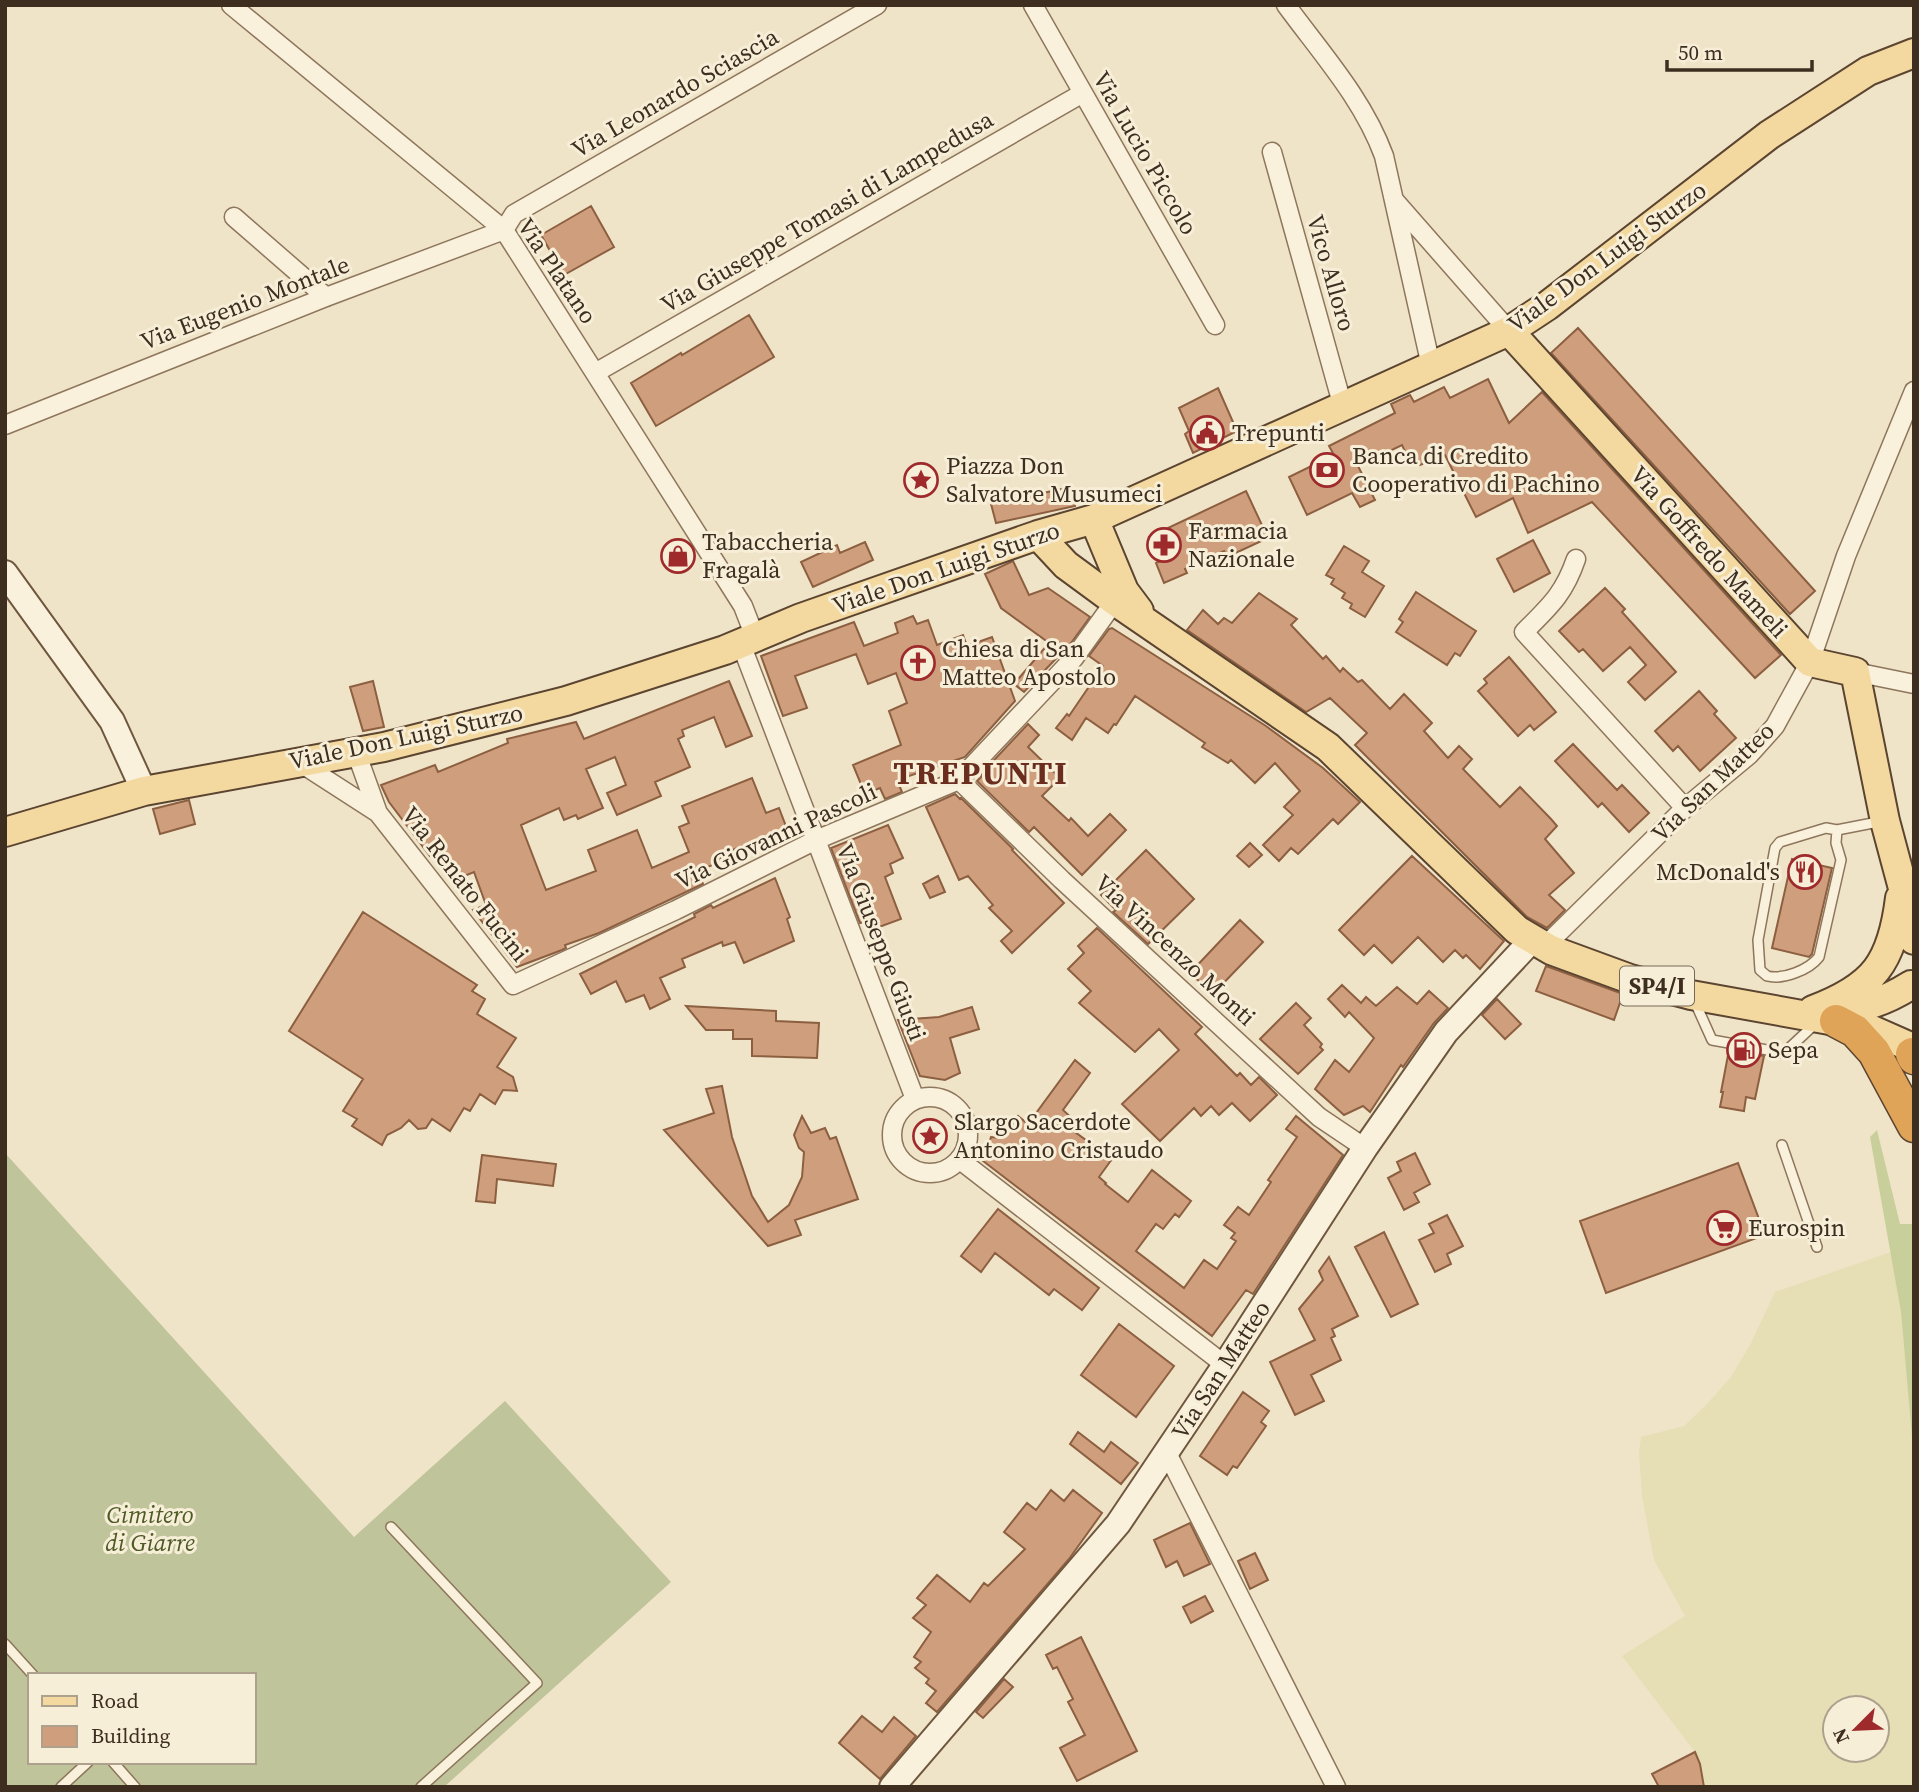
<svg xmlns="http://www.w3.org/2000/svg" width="1919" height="1792" viewBox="0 0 1919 1792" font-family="'Source Serif 4',serif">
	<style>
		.farmland { fill: #e6deb5; fill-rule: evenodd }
		.green { fill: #c9cf9b }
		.cemetery { fill: #bfc49a; fill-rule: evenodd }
		.building { fill: #cf9f7d; stroke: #8d5f41; stroke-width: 2 }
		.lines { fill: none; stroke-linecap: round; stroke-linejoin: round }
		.lane-casing { stroke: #8d765c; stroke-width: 12 }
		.street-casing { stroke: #8d765c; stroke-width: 21 }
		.secondary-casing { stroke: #6f573f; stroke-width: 28 }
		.primary-casing { stroke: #5b4430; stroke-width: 32 }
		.highway-casing { stroke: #5b4430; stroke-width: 35 }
		.lane { stroke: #faf1dc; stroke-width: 9 }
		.street { stroke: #faf1dc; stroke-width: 18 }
		.secondary { stroke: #faf1dc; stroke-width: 24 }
		.primary { stroke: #f3d9a0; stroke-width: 28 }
		.highway { stroke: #e0a458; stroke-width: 32 }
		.labels { text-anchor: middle; stroke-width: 6; stroke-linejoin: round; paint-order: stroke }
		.shield { fill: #f7eed8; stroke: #756857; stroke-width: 2 }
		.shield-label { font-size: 23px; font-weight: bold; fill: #3d2e20 }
		.street-label { font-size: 24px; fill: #3d2e20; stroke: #f7eed8 }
		.poi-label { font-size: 24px; fill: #3d2e20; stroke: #f7eed8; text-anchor: start }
		.park-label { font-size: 24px; font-style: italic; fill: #4d5a26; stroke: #f7eed8 }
		.district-label { font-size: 32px; font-weight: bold; letter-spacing: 2px; fill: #6b2e1e; stroke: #f7eed8 }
	</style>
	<rect width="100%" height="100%" fill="#f0e4c8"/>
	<!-- farmland -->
	<path class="farmland" d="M1891 1252 1901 1312 1914 1460V1787H1704L1700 1764 1695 1752 1622 1656 1685 1616 1654 1560 1642 1496 1639 1452 1641 1437 1684 1426 1705 1406 1731 1377 1751 1343 1775 1292ZM1835 1708H1877V1750H1835Z"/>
	<!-- green -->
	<path class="green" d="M1877 1130 1900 1224H1914V1460L1901 1312 1870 1137Z"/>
	<!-- cemetery -->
	<path class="cemetery" d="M5 1153 354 1537 505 1401 671 1582 444 1787H5ZM30 1675H254V1762H30Z"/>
	<!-- building -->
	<path class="building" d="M591 206 614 247 564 275 541 235Z
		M749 315 774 357 656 426 631 383 681 353 682 355Z
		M1578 328 1815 591 1790 614 1551 353Z
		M1488 379 1509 423 1542 392 1781 655 1755 678 1592 502 1528 533 1513 498 1476 517 1445 455 1420 465 1418 460 1411 464 1402 445 1358 466 1375 500 1360 507 1352 493 1307 515 1289 477 1334 455 1329 446 1395 413 1391 404 1410 395 1414 402 1444 387 1450 398Z
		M1218 388 1237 431 1193 453 1185 434 1189 431 1179 408Z
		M1071 487 1075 506 996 523 991 504Z
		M1246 491 1268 538 1227 557 1224 551 1185 569 1187 573 1164 583 1156 563 1160 561 1149 537Z
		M1533 540 1550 573 1514 592 1497 559Z
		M865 542 873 560 813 587 801 562 837 545 840 553Z
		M1344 546 1369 561 1362 572 1384 586 1365 617 1350 608 1352 604 1342 598 1345 593 1331 584 1334 579 1326 575Z
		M1013 561 1029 595 1048 588 1090 617 1071 643 1024 692 1014 684 1049 643 1001 608 985 574Z
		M1605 588 1625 609 1622 612 1676 672 1645 700 1628 682 1646 665 1630 647 1603 671 1583 649 1579 652 1559 631Z
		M1416 592 1476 631 1460 656 1455 653 1447 665 1396 632 1403 622 1399 619Z
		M1259 593 1297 619 1291 625 1323 659 1326 656 1340 672 1343 668 1358 682 1362 680 1390 709 1404 694 1432 723 1424 731 1448 758 1459 746 1472 759 1463 769 1500 807 1520 787 1551 819 1557 826 1545 839 1574 873 1549 895 1565 910 1547 928 1527 917 1355 745 1367 733 1330 698 1306 712 1187 630 1203 610 1218 624 1224 618 1232 623Z
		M913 616 917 624 928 620 937 645 963 635 967 646 992 637 1015 701 965 757 897 780 902 792 885 799 880 788 865 794 853 765 901 745 889 711 907 703 896 673 868 684 856 654 795 676 807 708 783 716 761 656 854 622 864 646 898 633 895 623Z
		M1112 628 1266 726 1323 768 1360 802 1338 824 1333 819 1298 854 1291 848 1279 861 1263 845 1293 815 1284 807 1300 791 1275 763 1255 783 1231 760 1228 763 1202 747 1205 743 1135 696 1116 725 1114 724 1108 733 1086 718 1072 740 1056 728 1067 714 1069 716 1103 666 1089 656 1109 629Z
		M1509 657 1556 712 1534 730 1530 725 1518 736 1478 691 1487 683 1484 679Z
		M373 681 384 727 363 731 350 687Z
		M729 681 752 736 726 747 714 717 682 730 684 736 678 739 690 767 655 782 661 796 617 815 607 793 626 785 615 757 586 769 603 808 578 819 576 815 564 820 559 808 521 825 546 890 596 871 588 850 637 830 652 868 689 852 679 827 689 823 682 806 752 778 766 813 779 808 787 829 719 855 722 861 698 871 703 884 599 933 565 945 566 948 562 950 517 967 473 910 486 905 474 872 452 881 441 852 430 856 389 802 381 785 435 765 438 772 508 743 507 739 576 722 584 739Z
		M1699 691 1717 711 1714 714 1736 738 1700 771 1678 746 1673 751 1655 731Z
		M1028 724 1039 735 1028 747 1060 778 1042 796 1069 821 1071 818 1088 836 1110 814 1126 830 1082 875 1034 827 1029 832 977 781 982 776 981 774Z
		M1573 744 1617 790 1622 785 1649 813 1629 832 1602 803 1598 807 1555 761Z
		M955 794 960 799 961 798 1013 849 1012 850 1064 903 1012 953 1001 941 1012 931 989 908 993 905 968 876 959 880 926 807Z
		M189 800 195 824 160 834 153 809Z
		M888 825 903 858 890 864 893 873 885 877 901 919 871 930 868 921 860 923 831 848Z
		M1250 843 1262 855 1249 867 1237 856Z
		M1146 850 1194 899 1148 944 1113 912 1116 910 1101 895Z
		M1412 856 1504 941 1480 969 1466 955 1463 958 1455 950 1443 962 1418 937 1392 963 1374 945 1364 955 1339 930Z
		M1792 859 1832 868 1812 954 1809 957 1772 948Z
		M938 876 945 892 930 898 923 884Z
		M775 878 790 917 787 919 794 941 744 963 735 942 723 946 722 942 682 959 685 967 660 978 670 999 650 1009 644 995 626 1002 616 981 591 994 580 974 695 917 694 914 711 905 713 908Z
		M363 912 477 985 472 991 485 999 477 1014 516 1038 497 1067 513 1077 517 1091 503 1090 495 1104 480 1094 470 1111 464 1108 450 1131 432 1119 426 1128 418 1129 409 1120 401 1128 387 1135 382 1145 352 1126 357 1119 343 1111 363 1079 289 1031Z
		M1240 920 1263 942 1213 994 1190 973Z
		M1097 928 1202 1027 1195 1034 1237 1076 1240 1073 1251 1085 1259 1077 1277 1095 1250 1121 1232 1103 1219 1115 1211 1106 1201 1116 1194 1108 1160 1141 1122 1104 1179 1050 1159 1029 1135 1052 1079 1003 1091 991 1068 969 1084 953 1078 946Z
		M1546 966 1623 994 1614 1020 1536 991Z
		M1342 985 1361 1003 1366 997 1376 1006 1397 987 1417 1004 1429 991 1448 1008 1434 1023 1403 1067 1401 1065 1370 1112 1363 1106 1344 1115 1315 1089 1335 1060 1349 1072 1374 1038 1349 1012 1345 1017 1328 999Z
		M1497 999 1521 1024 1505 1039 1482 1015Z
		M1296 1003 1311 1018 1304 1025 1322 1044 1320 1047 1323 1050 1298 1074 1260 1039Z
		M686 1006 776 1011V1021L819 1023 817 1058 752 1056V1039H733V1030H706Z
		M972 1007 979 1029 950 1038 960 1073 945 1080 920 1076 898 1020 939 1017Z
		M1729 1050 1764 1056 1755 1099 1746 1097 1744 1111 1720 1107 1723 1092H1721Z
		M1075 1060 1090 1073 1063 1110 1080 1126 1075 1132 1112 1159 1099 1177 1106 1183 1105 1184 1128 1202 1152 1170 1191 1201 1179 1217 1175 1214 1163 1229 1156 1224 1136 1251 1184 1288 1204 1260 1217 1269 1236 1241 1231 1238 1235 1233 1224 1225 1238 1207 1249 1215 1271 1182 1268 1180 1297 1137 1286 1129 1296 1116 1343 1155 1253 1294 1246 1290 1212 1336 983 1161 991 1137 1001 1138 1018 1116 1028 1124Z
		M722 1086 732 1137 752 1196 768 1222 789 1205 802 1177 804 1152 799 1148 794 1135 802 1116 811 1133 825 1128 830 1139 836 1137 858 1199 795 1220 801 1235 768 1246 664 1130 714 1113 706 1089Z
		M1415 1153 1430 1184 1414 1193 1419 1202 1404 1210 1388 1178 1401 1171 1397 1162Z
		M482 1155 556 1164 553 1186 497 1179 495 1203 476 1201Z
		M1738 1163 1765 1235 1606 1293 1580 1221Z
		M998 1209 1099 1288 1082 1310 1054 1289 1049 1295 995 1253 981 1272 961 1256Z
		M1447 1215 1463 1246 1447 1254 1451 1264 1435 1272 1419 1240 1434 1233 1429 1224Z
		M1384 1232 1418 1304 1391 1317 1355 1247Z
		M1329 1257 1358 1316 1332 1329 1335 1336 1331 1338 1341 1360 1311 1375 1324 1401 1295 1415 1270 1362 1315 1340 1299 1309 1323 1280 1319 1271Z
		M1119 1324 1174 1366 1136 1417 1081 1375Z
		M1243 1392 1269 1411 1261 1422 1266 1426 1237 1468 1233 1466 1227 1475 1200 1456Z
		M1078 1432 1104 1452 1111 1442 1138 1463 1121 1484 1070 1444Z
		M1051 1490 1064 1501 1073 1490 1102 1513 1069 1559 937 1712 926 1703 936 1691 926 1683 929 1679 915 1668 921 1662 914 1657 931 1632 913 1618 926 1605 917 1598 937 1575 970 1602 984 1583 988 1586 1025 1549 1004 1532 1027 1503 1036 1510Z
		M1190 1523 1210 1564 1184 1576 1177 1561 1166 1567 1154 1540Z
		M1255 1553 1268 1580 1250 1589 1238 1561Z
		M1205 1596 1213 1611 1191 1623 1183 1607Z
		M1081 1637 1137 1751 1077 1781 1060 1748 1085 1735 1068 1702 1073 1699 1057 1667 1053 1669 1046 1655Z
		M1004 1679 1013 1687 983 1718 976 1712Z
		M862 1716 882 1732 894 1717 916 1736 880 1779 839 1743Z
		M1695 1752 1700 1764 1704 1787H1659L1652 1774Z"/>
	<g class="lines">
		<!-- lane casing -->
		<g class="lane-casing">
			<path id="lane" d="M1837 830 1836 843 1841 860 1819 957C1809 970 1783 980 1767 976L1760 970 1758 940 1775 848 1780 842 1826 828 1837 830 1883 821
				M1694 1000 1712 1040 1784 1053 1816 1023
				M1782 1145 1817 1247
				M391 1527 537 1683 421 1787
				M5 1644 33 1675
				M113 1762 135 1787
				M61 1787 88 1762"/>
		</g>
		<!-- street casing -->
		<g class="street-casing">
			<path id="street" d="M231 5 504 230 743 606 755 637
				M1033 5 1215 325
				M1286 5C1322 54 1363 99 1384 156L1431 366
				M1272 152 1343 407
				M1394 200 1509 331
				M234 217 326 297
				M595 373 1083 93
				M5 425 326 297 504 230 514 214 877 5
				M1576 559C1564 594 1550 606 1524 632L1685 808
				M741 644 915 1099
				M1855 672 1914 684
				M356 752 378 813 513 985 676 910 816 840 959 780 1074 658 1115 601
				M299 762 378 813
				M959 780 1062 880 1319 1117 1365 1148
				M1544 947 1685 808 1749 755 1775 726 1810 662 1846 556 1914 391
				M892 1135a38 38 0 1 1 76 0a38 38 0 1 1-76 0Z
				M960 1160 1225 1365
				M1167 1453 1336 1787"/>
		</g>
		<!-- secondary casing -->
		<g class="secondary-casing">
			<path id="secondary" d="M5 573 112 721 144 791
				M892 1787 1118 1524 1225 1365 1365 1148 1446 1032 1532 940"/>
		</g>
		<!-- primary casing -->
		<g class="primary-casing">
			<path id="primary" d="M1509 331 1810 662 1855 672 1885 821 1907 903 1914 940
				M1094 519 1124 591 1139 611
				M1038 535 1066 565 1115 601 1328 747 1517 930 1551 950 1630 979 1691 995 1863 1026 1906 1045
				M5 832 144 791 384 747 566 701 725 650 801 618 1038 535 1094 519 1509 331 1547 306 1769 135 1868 71 1914 53
				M1813 1010C1874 987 1892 963 1900 898
				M1828 1010C1860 1010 1884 1002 1911 985"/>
		</g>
		<!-- highway casing -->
		<g class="highway-casing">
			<path id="highway" d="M1836 1021 1855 1031 1874 1052 1914 1126
				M1912 1054 1914 1058"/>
		</g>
		<!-- lane -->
		<use href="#lane" class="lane"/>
		<!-- street -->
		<use href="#street" class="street"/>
		<!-- secondary -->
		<use href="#secondary" class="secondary"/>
		<!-- primary -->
		<use href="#primary" class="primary"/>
		<!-- highway -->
		<use href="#highway" class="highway"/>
	</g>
	<!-- icons -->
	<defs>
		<g id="civic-ring" transform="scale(1.75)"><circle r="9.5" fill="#f7eed8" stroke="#9e2a2b" stroke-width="1.5"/><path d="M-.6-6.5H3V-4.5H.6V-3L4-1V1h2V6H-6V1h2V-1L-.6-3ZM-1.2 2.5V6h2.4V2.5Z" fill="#9e2a2b"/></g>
		<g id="bank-ring" transform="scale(1.75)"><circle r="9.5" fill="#f7eed8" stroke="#9e2a2b" stroke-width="1.5"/><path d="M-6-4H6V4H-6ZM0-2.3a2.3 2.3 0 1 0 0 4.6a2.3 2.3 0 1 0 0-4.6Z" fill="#9e2a2b"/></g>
		<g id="sight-ring" transform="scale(1.75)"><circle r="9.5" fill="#f7eed8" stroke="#9e2a2b" stroke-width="1.5"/><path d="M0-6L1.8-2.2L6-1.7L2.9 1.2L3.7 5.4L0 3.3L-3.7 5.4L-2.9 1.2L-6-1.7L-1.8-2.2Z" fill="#9e2a2b"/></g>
		<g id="pharmacy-ring" transform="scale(1.75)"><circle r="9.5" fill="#f7eed8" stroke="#9e2a2b" stroke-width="1.5"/><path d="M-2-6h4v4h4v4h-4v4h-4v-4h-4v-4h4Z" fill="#9e2a2b"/></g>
		<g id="shop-ring" transform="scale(1.75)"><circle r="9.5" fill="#f7eed8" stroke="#9e2a2b" stroke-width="1.5"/><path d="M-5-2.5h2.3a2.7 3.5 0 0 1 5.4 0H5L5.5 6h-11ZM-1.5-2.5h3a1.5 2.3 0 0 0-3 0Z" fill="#9e2a2b"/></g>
		<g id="church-ring" transform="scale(1.75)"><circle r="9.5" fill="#f7eed8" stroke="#9e2a2b" stroke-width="1.5"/><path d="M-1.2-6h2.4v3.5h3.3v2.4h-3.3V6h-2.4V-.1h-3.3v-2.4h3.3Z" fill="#9e2a2b"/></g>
		<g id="restaurant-ring" transform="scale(1.75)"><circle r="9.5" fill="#f7eed8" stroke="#9e2a2b" stroke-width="1.5"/><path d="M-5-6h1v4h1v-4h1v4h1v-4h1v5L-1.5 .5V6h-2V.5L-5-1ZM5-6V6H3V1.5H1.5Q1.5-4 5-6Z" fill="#9e2a2b"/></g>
		<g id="fuel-ring" transform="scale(1.75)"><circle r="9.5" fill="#f7eed8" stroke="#9e2a2b" stroke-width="1.5"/><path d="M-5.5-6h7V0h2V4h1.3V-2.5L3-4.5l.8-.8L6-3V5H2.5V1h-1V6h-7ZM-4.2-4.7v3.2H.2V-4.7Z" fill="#9e2a2b"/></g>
		<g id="supermarket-ring" transform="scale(1.75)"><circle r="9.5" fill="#f7eed8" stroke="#9e2a2b" stroke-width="1.5"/><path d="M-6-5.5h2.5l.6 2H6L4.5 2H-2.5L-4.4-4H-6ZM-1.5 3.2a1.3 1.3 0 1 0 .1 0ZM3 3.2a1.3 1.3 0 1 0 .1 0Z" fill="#9e2a2b"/></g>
	</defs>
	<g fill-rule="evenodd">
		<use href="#civic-ring" x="1207" y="433"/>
		<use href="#bank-ring" x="1327" y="470"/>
		<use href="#sight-ring" x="921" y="480"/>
		<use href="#pharmacy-ring" x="1164" y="545"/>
		<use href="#shop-ring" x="678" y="556"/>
		<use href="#church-ring" x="918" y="663"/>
		<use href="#restaurant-ring" x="1805" y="872"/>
		<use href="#fuel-ring" x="1744" y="1050"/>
		<use href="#sight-ring" x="930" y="1136"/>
		<use href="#supermarket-ring" x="1724" y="1228"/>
	</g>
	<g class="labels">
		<!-- shield labels -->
		<rect class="shield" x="1620" y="966.5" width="74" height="39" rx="5"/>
		<g class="shield-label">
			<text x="1657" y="994">SP4/I</text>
		</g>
		<!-- street labels -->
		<g class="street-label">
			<text transform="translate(675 93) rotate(-30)" y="8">Via Leonardo Sciascia</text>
			<text transform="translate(1145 153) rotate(60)" y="8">Via Lucio Piccolo</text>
			<text transform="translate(827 212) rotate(-30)" y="8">Via Giuseppe Tomasi di Lampedusa</text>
			<text transform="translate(1607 257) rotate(-36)" y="8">Viale Don Luigi Sturzo</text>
			<text transform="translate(557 271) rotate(56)" y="8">Via Platano</text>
			<text transform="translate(1331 273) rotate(74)" y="8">Vico Alloro</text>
			<text transform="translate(245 303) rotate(-21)" y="8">Via Eugenio Montale</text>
			<text transform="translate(1709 552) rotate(48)" y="8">Via Goffredo Mameli</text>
			<text transform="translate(946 568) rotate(-19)" y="8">Viale Don Luigi Sturzo</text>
			<text transform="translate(406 737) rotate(-12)" y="8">Viale Don Luigi Sturzo</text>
			<text transform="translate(1713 782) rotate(-44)" y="8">Via San Matteo</text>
			<text transform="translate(776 836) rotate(-25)" y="8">Via Giovanni Pascoli</text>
			<text transform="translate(465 884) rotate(52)" y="8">Via Renato Fucini</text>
			<text transform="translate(881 942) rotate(69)" y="8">Via Giuseppe Giusti</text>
			<text transform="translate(1175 950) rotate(43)" y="8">Via Vincenzo Monti</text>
			<text transform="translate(1221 1370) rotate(-57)" y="8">Via San Matteo</text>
		</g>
		<!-- poi labels -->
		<g class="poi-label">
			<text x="1232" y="441">Trepunti</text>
			<text x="1352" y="464">Banca di Credito<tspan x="1352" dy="28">Cooperativo di Pachino</tspan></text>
			<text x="946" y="474">Piazza Don<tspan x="946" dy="28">Salvatore Musumeci</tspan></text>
			<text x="1188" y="539">Farmacia<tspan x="1188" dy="28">Nazionale</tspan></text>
			<text x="702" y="550">Tabaccheria<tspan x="702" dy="28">Fragalà</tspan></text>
			<text x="942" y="657">Chiesa di San<tspan x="942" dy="28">Matteo Apostolo</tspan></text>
			<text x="1780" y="880" text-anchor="end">McDonald's</text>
			<text x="1768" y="1058">Sepa</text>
			<text x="954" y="1130">Slargo Sacerdote<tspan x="954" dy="28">Antonino Cristaudo</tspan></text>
			<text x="1748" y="1236">Eurospin</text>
		</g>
		<!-- park labels -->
		<g class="park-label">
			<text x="150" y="1523">Cimitero<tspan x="150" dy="28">di Giarre</tspan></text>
		</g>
		<!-- district labels -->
		<g class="district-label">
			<text x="981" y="784">TREPUNTI</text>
		</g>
	</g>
	<!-- border -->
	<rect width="1919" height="1792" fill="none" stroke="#3d2e20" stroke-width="14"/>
	<!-- legend -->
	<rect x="28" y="1673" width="228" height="91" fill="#f7eed8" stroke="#ada18e" stroke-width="2"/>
	<rect x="42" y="1696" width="35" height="10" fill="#f3d9a0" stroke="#ada18e" stroke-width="2"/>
	<text x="91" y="1708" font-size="21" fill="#3d2e20">Road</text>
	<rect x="42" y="1726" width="35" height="21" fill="#cf9f7d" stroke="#ada18e" stroke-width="2"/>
	<text x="91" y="1743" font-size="21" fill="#3d2e20">Building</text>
	<!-- north arrow -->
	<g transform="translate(1856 1729) rotate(246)"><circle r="33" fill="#f7eed8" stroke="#ada18e" stroke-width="2"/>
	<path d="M0-5L12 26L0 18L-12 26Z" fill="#9e2a2b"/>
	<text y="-10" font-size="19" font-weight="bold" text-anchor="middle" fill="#3d2e20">N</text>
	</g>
	<!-- scale -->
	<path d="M1667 60v10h145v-10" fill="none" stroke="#3d2e20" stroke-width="3.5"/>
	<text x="1678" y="60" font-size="21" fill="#3d2e20" stroke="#f7eed8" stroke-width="5" paint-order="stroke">50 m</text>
</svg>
